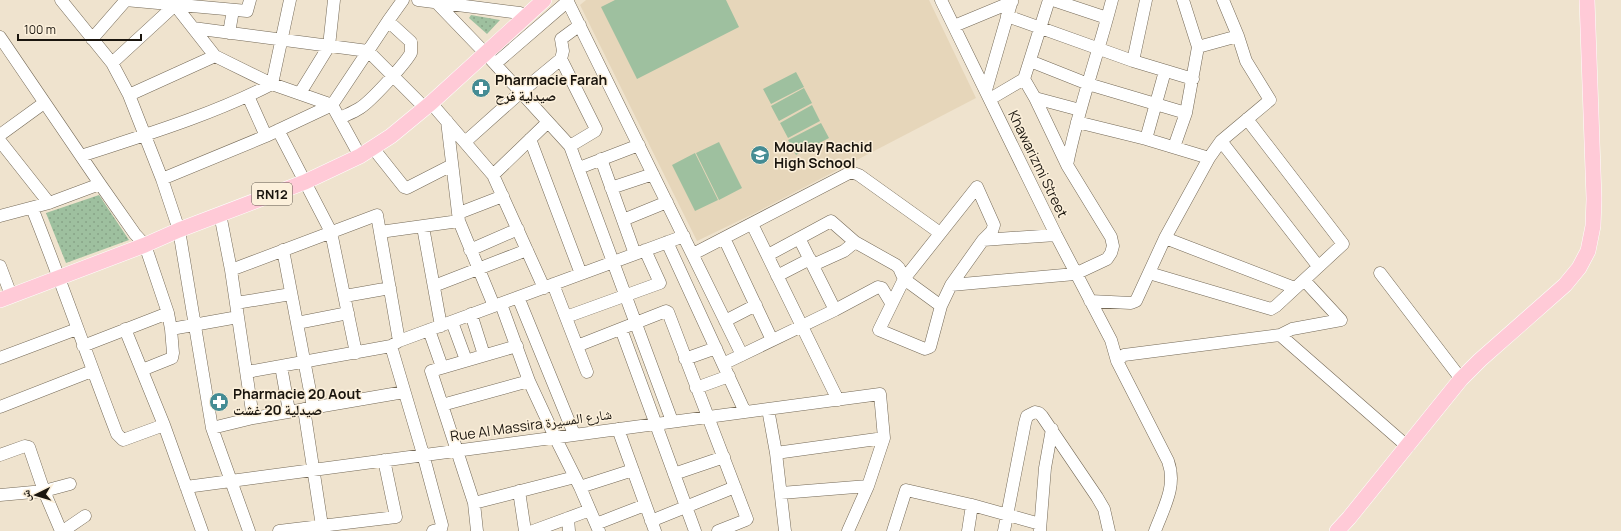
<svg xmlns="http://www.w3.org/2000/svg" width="1621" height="531" viewBox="0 0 1621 531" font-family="Manrope,'Noto Naskh Arabic',sans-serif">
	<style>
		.built { fill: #e6d6ba }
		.grass { fill: url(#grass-dots) }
		.pitch { fill: #9ec09f }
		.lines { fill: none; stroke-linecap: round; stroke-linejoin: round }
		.minor-casing { stroke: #746957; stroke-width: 13 }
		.major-casing { stroke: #fff; stroke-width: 16 }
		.minor { stroke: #fff; stroke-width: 12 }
		.major { stroke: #ffcad7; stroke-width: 15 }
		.labels { text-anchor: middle; stroke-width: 3; stroke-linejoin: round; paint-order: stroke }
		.shield { fill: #fcf0db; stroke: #5e574c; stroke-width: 1 }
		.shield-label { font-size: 13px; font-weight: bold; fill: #1a150e }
		.poi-label { font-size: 14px; font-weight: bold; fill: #1a150e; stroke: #fcf0db; text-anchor: start }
		.street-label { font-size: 14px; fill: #1a150e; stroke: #fcf0db }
	</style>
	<defs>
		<pattern id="grass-dots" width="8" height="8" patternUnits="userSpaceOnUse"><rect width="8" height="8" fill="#9ec09f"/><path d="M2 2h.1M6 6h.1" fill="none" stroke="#88a488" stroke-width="1.8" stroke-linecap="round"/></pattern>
	</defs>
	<rect width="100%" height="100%" fill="#efe3ce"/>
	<!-- built -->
	<path class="built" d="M586 0H929L976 98 755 213 697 241 580 5Z"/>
	<!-- grass -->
	<path class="grass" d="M471 15 500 20 487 34 469 18Z
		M99 195 129 240 66 263 46 213Z"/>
	<!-- pitch -->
	<path class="pitch" d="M615 0H726L739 27 637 79 601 7Z
		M796 72 804 87 771 104 763 89Z
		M804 88 812 103 779 121 771 106Z
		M812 105 820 121 788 138 780 123Z
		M821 123 829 138 796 155 788 140Z
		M719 142 742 188 719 200 696 153Z
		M695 153 718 200 695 211 672 165Z"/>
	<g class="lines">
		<!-- minor casing -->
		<g class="minor-casing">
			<path id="minor" d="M61 0 112 63 129 95 162 179 179 230 212 428 249 531
				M125 0 247 11 250 0
				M418 0 520 13
				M567 0 742 355
				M941 0 1056 235 1111 340 1117 361 1168 461C1177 486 1164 507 1155 531
				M1053 0 1107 18
				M436 2 486 54 570 146 672 421
				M1007 16 1133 61 1193 79
				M954 26 1012 2
				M193 28 368 51 425 108
				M229 33 233 10
				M0 37 100 184 135 234 145 245 168 313 171 329
				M92 39 126 0
				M1198 47 1238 36
				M561 59 596 129 595 131 570 146
				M1030 61 1088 84 1186 113
				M1133 61 1146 0
				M112 63 175 5 215 56 272 84 332 105 360 156
				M495 64 568 1
				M1024 79 1035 98 1067 165 1111 237 1113 246 1111 253 1107 259 1075 274 951 285 983 240 1056 235
				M986 90 1012 0
				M300 93 329 46 334 0
				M129 95 215 56
				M248 96 266 136
				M1035 98 1080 110
				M990 99 1024 79 1049 0
				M431 103 493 175 544 288
				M340 118C346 115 354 112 360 108 371 101 404 65 411 53V42L388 21
				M447 121 459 221 494 306
				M1077 122 1146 139 1209 158
				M278 130 331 232 356 353
				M0 135 44 103
				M530 139 581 274
				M1146 139 1165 71
				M0 141 49 203
				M1221 141 1318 266
				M465 142 521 92 561 59 563 51 561 39 580 25
				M1174 147 1186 113 1198 47 1183 0
				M373 148 404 187 407 188 452 165
				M81 156C145 135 212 115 272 84L290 0
				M601 159 635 254
				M1067 165C1078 109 1098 55 1112 0
				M579 168 639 145
				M493 175 548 122
				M162 179 266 136 332 105 388 21 403 0
				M611 188 653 174
				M32 208C62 283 88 359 117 434L123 440 164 425
				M459 213 503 196
				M220 214 231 270 253 418
				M0 216 49 203 100 184
				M623 220 667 202
				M752 224 838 400
				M423 227 441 326
				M380 232 459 221
				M724 238 772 340
				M799 238 835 310
				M1165 238 1295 288
				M667 242 745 412
				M283 250 313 407
				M470 250 518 229
				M693 254 851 172 859 175 940 233
				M768 255 831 221 855 242
				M813 265 844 251 855 242 896 265 899 268 904 279 879 330 925 349 930 347 941 306
				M0 266 11 295
				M231 270 377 215 399 341
				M1149 273 1271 309 1276 306 1343 244 1247 119
				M1380 273 1461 379
				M777 276 810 259
				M553 284 587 372
				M951 285 941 306 904 279 977 187 994 225 992 231 983 240
				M434 286 527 250
				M345 296 390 288
				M518 297 574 434
				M1090 301 1131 303 1136 301 1165 238 1209 158 1221 141 1270 100 1246 61 1238 36 1223 0
				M236 303 291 294
				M501 304 529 381 555 437 580 487 599 531
				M471 314 484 355
				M566 317 660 283 645 250
				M725 321 756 305
				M452 322 466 360
				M297 323 348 313
				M125 329 164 425 202 531
				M621 329 695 531
				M429 330 442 367
				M1280 335 1408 447
				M83 346 168 313
				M391 346 423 454 442 525 441 529 433 531
				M577 346 666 311 668 312 747 519 746 520 718 531
				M0 358 77 329
				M685 359 716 348
				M1117 361 1124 355 1280 335 1292 329 1341 320 1304 280
				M723 364 835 310 878 287 882 288 891 303
				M281 366 289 411
				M142 370 172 358 173 353 171 329 238 317
				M247 372 391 346 399 341 684 236
				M696 388 729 376
				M442 405 529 381
				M0 407 92 371
				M304 409 322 526
				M768 409 776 453 785 531
				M212 428 253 418 404 392
				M618 429 655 531
				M776 453 884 438
				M0 455 25 446 29 447 44 491 61 531
				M674 474 724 457
				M186 487 880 394 884 438 868 486 848 531
				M580 487 633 470
				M519 491 525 531
				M781 493 868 486
				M0 495 44 491 70 484
				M474 503 575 477
				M568 518 569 531
				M651 521 735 487
				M596 524 645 505
				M1040 530 1045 468 1052 429
				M63 531 85 516
				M279 531 396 517 384 460
				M477 531 474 503 431 371 517 346
				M533 531 590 510
				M893 531 906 490 972 505 1040 524
				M968 531 972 505
				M1004 531 1025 423 1027 416 1035 412 1039 413 1042 416 1097 497 1104 509 1109 531"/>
		</g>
		<!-- major casing -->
		<g class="major-casing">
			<path id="major" d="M0 300 145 245 179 230 305 182 360 156 391 136 431 103 544 0
				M1337 531 1349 518 1461 379 1480 360 1565 285 1579 268 1588 251 1593 226 1594 199 1587 0"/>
		</g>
		<!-- minor -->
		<use href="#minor" class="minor"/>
		<!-- major -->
		<use href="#major" class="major"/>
	</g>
	<!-- icons -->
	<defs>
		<g id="pharmacy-disc" transform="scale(1)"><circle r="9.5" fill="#458c94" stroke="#fcf0db"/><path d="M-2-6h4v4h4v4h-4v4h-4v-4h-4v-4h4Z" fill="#fff"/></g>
		<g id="school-disc" transform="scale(1)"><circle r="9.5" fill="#458c94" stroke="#fcf0db"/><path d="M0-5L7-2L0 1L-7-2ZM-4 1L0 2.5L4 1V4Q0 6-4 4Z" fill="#fff"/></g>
	</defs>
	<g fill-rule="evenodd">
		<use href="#pharmacy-disc" x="481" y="88"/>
		<use href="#school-disc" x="760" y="155"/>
		<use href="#pharmacy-disc" x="219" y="402"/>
	</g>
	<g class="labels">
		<!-- shield labels -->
		<rect class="shield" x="252" y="183" width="40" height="22" rx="3"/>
		<g class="shield-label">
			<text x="272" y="199">RN12</text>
		</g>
		<!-- poi labels -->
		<g class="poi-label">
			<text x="495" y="85">Pharmacie Farah<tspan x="495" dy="16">صيدلية فرح</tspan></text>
			<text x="774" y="152">Moulay Rachid<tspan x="774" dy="16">High School</tspan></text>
			<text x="233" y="399">Pharmacie 20 Aout<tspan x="233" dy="16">صيدلية 20 غشت</tspan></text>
		</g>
		<!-- street labels -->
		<g class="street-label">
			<text transform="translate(1038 164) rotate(64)" y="5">Khawarizmi Street</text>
			<text transform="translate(531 425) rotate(-8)" y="5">Rue Al Massira شارع المسيرة</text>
		</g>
	</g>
	<!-- north arrow -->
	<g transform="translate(36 495) rotate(265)" stroke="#fcf0db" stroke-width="3" paint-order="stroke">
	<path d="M0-3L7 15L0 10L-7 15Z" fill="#1a150e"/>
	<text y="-6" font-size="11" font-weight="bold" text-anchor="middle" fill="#1a150e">ش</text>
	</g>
	<!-- scale -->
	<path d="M18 34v6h123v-6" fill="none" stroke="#1a150e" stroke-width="2"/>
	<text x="24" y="34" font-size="12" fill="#1a150e" stroke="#fcf0db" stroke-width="3" paint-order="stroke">100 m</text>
</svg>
